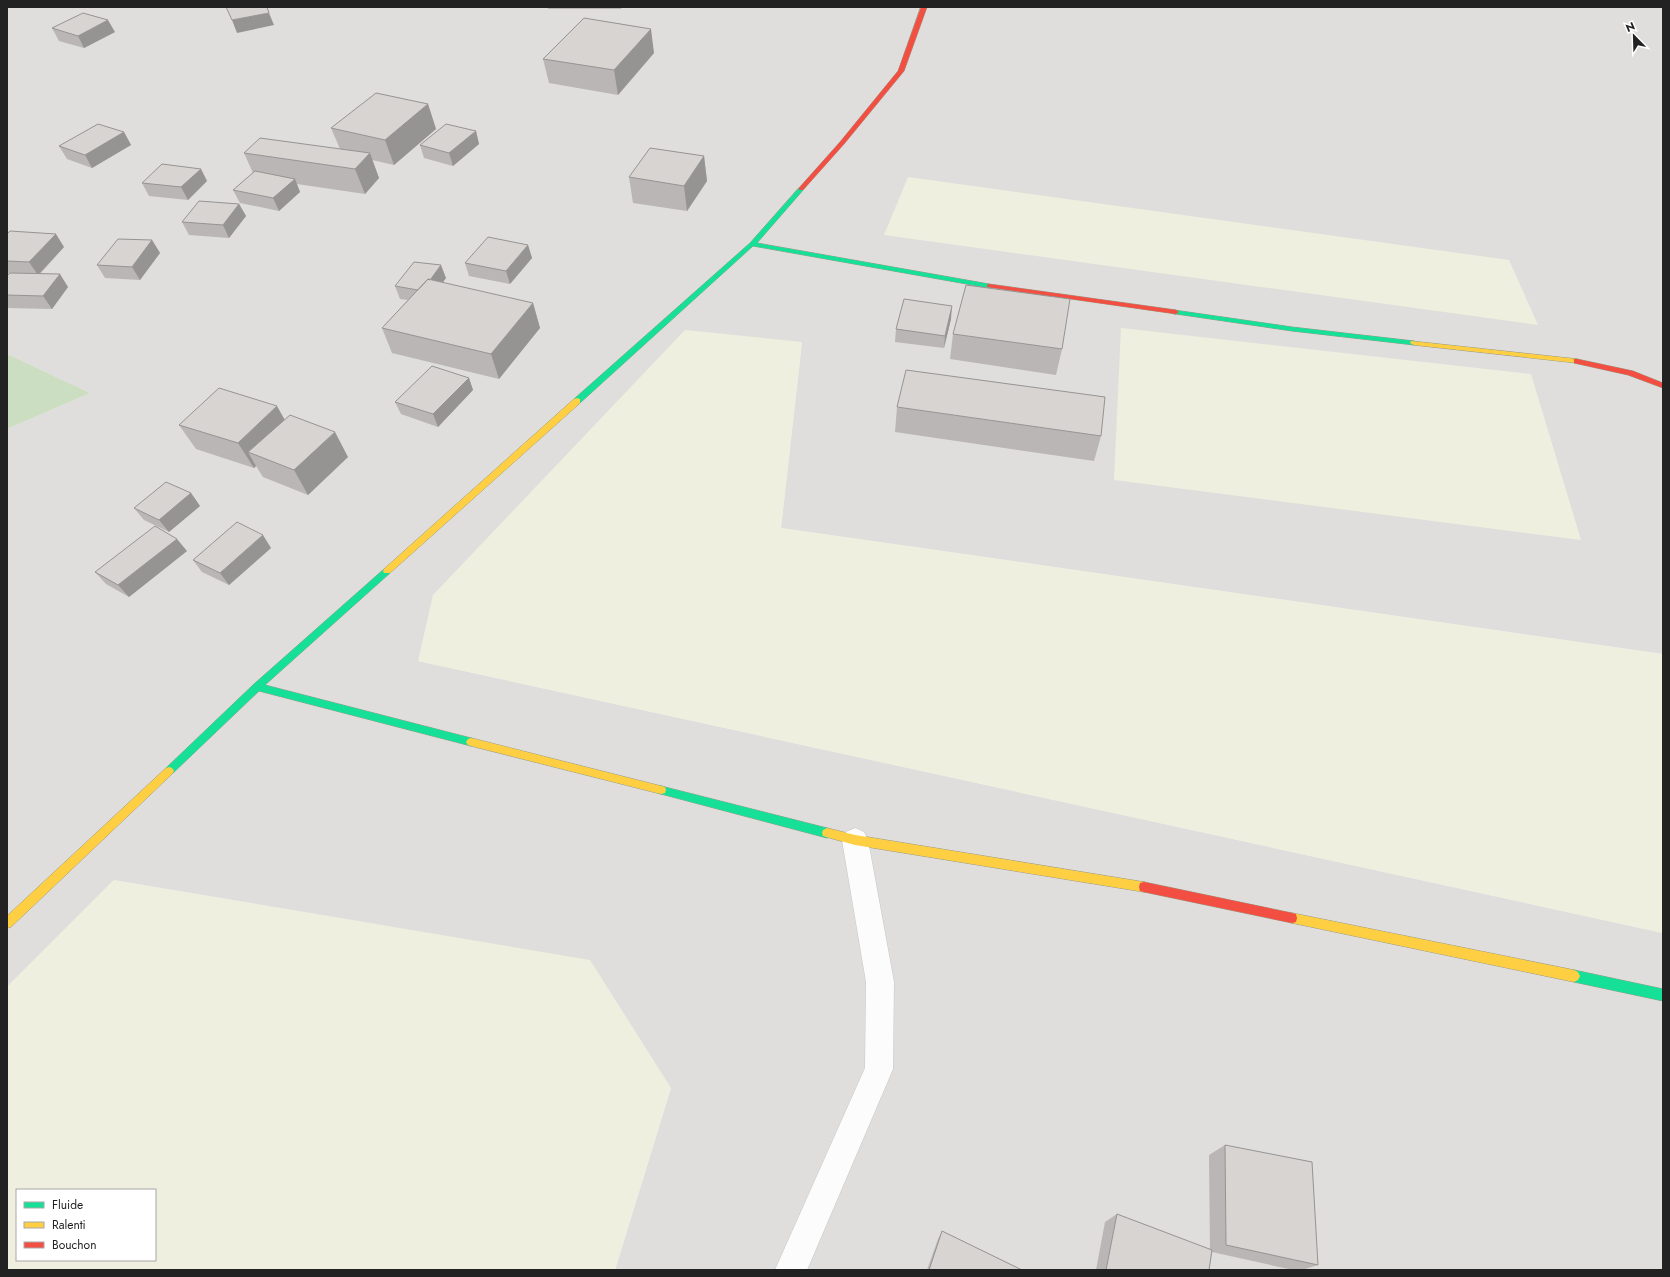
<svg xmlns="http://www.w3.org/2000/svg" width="1670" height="1277" viewBox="0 0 1670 1277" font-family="Jost,sans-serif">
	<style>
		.residential { fill: #dfdedc }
		.farmland { fill: #efefdf; fill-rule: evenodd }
		.forest { fill: #cbdec1 }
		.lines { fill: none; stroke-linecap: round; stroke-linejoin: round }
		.street-casing { stroke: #c9c8c7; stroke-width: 1 }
		.fast-casing { stroke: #999a82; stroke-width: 1 }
		.slow-casing { stroke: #999a82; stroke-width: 1 }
		.jam-casing { stroke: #999a82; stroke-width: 1 }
		.street { fill: #fdfcfc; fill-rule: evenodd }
		.fast { fill: #16e098; fill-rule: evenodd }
		.slow { fill: #ffcf43; fill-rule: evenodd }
		.jam { fill: #f24e42; fill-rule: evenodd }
		.wall { fill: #b9b6b5 }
		.shaded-wall { fill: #969493 }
		.building { fill: #d7d4d2; stroke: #969493 }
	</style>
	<rect width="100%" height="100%" fill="#f0eeeb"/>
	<!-- residential -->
	<path class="residential" d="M7 7H1663V654L781 528 802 342 418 661 1663 933V1270H615L671 1088 114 880 7 987V429L90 393 7 354Z"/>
	<!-- farmland -->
	<path class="farmland" d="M908 177 1509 260 1538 325 884 235Z
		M1121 328 1531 374 1581 540 1114 480Z
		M685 330 802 342 781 528 1663 654V933L418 661 433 595Z
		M114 880 590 960 671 1088 615 1270H7V987ZM17 1190H155V1260H17Z"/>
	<!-- forest -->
	<path class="forest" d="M7 354 90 393 7 429Z"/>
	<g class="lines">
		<!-- street casing -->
		<g class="street-casing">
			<path id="street" d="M855 828 864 832 868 840 894 982 893 1069 807 1270H775L865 1068 866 982 842 840 846 832Z"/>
		</g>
		<!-- fast casing -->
		<g class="fast-casing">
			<path id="fast" d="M799 188 804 189 757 243 989 284 992 286 989 288 753 246 580 403H574V399L750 243Z
				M1174 310 1292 327 1414 341 1418 343 1414 345 1292 331 1176 314H1174Z
				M387 568 391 571 390 573 265 685 471 738 474 739 476 742 474 745 471 746 259 691 172 774 169 775 166 774 164 771 166 768 254 684 384 569Z
				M661 786 827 828 831 830 832 833 831 836 827 838 661 794 657 793 656 790 657 787Z
				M1574 970 1663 989V1001L1574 982 1570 980 1568 976 1570 972Z"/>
		</g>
		<!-- slow casing -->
		<g class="slow-casing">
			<path id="slow" d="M1411 341 1577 359 1581 361 1577 363 1414 345 1410 343Z
				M577 398 580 399V403L390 573H384L383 571 384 569 574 399Z
				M471 738 661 786 665 787 666 790 665 793 661 794 471 746 468 745 466 742 468 739Z
				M169 767 172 768 174 771 172 774 11 927 7 928V916L166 768Z
				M827 828 855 835 1144 882 1148 883 1149 887 1148 891 1144 892 855 845 823 836 822 833 823 830Z
				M1292 913 1574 970 1578 972 1580 976 1578 980 1574 982 1292 923 1288 922 1287 918 1288 914Z"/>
		</g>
		<!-- jam casing -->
		<g class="jam-casing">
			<path id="jam" d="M921 7H927L904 71 844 144 803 190H799V188L840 142 898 71Z
				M989 284 1176 310 1179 312 1176 314 987 287V285Z
				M1574 359H1577L1633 371 1663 383V388L1628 375 1574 363Z
				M1144 882 1292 913 1296 914 1297 918 1296 922 1292 923 1144 892 1140 891 1139 887 1140 883Z"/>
		</g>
		<!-- street -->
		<use href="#street" class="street"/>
		<!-- fast -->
		<use href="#fast" class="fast"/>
		<!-- slow -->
		<use href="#slow" class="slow"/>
		<!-- jam -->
		<use href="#jam" class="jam"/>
	</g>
	<!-- wall -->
	<path class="wall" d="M547 7H622L621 9H548Z
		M52 28 115 32 84 48 59 41Z
		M654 53 618 95 549 83 543 59Z
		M428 104 436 129 394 165 372 160 379 178 365 194 297 184 300 192 279 211 240 203 233 190 253 173 244 153 340 149 331 128Z
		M476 131 479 144 453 166 424 158 420 145Z
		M124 132 131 145 92 168 67 159 59 146Z
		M704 156 707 181 687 211 633 203 629 177Z
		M201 169 207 181 188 200 149 196 142 183Z
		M239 204 246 216 229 238 189 235 182 222Z
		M7 234 64 247 40 274 68 287 52 309 7 308V276L9 273H7Z
		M152 240 160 253 140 280 105 278 97 265Z
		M528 245 532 258 510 284 469 276 465 263Z
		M446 278 442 283 533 303 540 328 499 379 392 353 382 328 408 300 400 299 395 286Z
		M951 319 944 348 895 342 896 329Z
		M953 334 1062 349 1056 375 950 359Z
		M469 378 473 390 438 427 401 414 395 402Z
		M897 407 1101 436 1094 461 895 432Z
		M285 420 348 457 308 495 263 477 256 466 254 468 196 449 179 425Z
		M191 493 200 506 169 532 144 520 134 508Z
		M271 548 229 585 202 572 193 560Z
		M187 551 129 597 106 584 95 572Z
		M1225 1145 1318 1265 1302 1270H1293L1212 1252 1209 1270H1096L1105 1222 1117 1214 1210 1250 1209 1155Z
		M942 1231 1022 1270H927L938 1239Z"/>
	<!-- shaded-wall -->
	<path class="shaded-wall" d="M269 13 274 25 237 33 232 20Z
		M108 20 115 32 84 48 78 36Z
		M651 29 654 53 618 95 614 70Z
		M428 104 436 129 394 165 385 140Z
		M476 131 479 144 453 166 449 153Z
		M124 132 131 145 92 168 85 155Z
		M370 153 379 178 365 194 355 169Z
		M704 156 707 181 687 211 684 186Z
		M201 169 207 181 188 200 181 187Z
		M295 179 300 192 279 211 273 198Z
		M239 204 246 216 229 238 223 225Z
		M56 234 64 247 38 275 29 262Z
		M152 240 160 253 140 280 132 267Z
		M528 245 532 258 510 284 506 271Z
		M441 265 446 278 428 303 423 290Z
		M60 274 68 287 52 309 43 296Z
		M533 303 540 328 499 379 491 354Z
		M952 306 951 319 944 348 945 336Z
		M469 378 473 390 438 427 433 414Z
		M277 406 291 431 248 452 256 466 254 468 238 443Z
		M335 432 348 457 308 495 294 470Z
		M191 493 200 506 169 532 159 520Z
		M263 535 271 548 229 585 220 573Z
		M177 539 187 551 129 597 118 585Z"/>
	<!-- building -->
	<path class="building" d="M226 7H267L269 13 232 20Z
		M83 13 108 20 78 36 52 28Z
		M584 18 651 29 614 70 543 59Z
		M376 93 428 104 385 140 331 128Z
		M98 124 124 132 85 155 59 146Z
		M446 124 476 131 449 153 420 145Z
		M260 138 370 153 355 169 244 153Z
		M650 148 704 156 684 186 629 177Z
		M162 164 201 169 181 187 142 183Z
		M255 171 295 179 273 198 233 190Z
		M199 201 239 204 223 225 182 222Z
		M10 231 56 234 29 262 7 261V234Z
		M488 237 528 245 506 271 465 263Z
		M118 239 152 240 132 267 97 265Z
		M414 262 441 265 430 280 428 279 418 290 395 286Z
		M10 273 60 274 43 296 7 295V276Z
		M428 279 533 303 491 354 382 328Z
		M966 285 1070 299 1062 349 953 334Z
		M904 299 952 306 945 336 896 329Z
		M432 366 469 378 433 414 395 402Z
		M906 370 1105 397 1101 436 897 407Z
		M219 388 277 406 238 443 179 425Z
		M290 415 335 432 294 470 248 452Z
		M166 482 191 493 159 520 134 508Z
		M237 522 263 535 220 573 193 560Z
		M155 526 177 539 118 585 95 572Z
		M1225 1145 1312 1162 1318 1265 1226 1245Z
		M1117 1214 1212 1250 1209 1270H1106Z
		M942 1231 1022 1270H929Z"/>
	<!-- border -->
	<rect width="1670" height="1277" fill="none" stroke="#222222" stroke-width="16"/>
	<!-- legend -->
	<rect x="16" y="1189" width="140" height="72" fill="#ffffff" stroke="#a7a7a7"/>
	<rect x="24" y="1202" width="20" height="6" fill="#16e098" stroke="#a7a7a7"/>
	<text x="52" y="1209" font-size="12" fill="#222222">Fluide</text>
	<rect x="24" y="1222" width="20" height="6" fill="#ffcf43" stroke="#a7a7a7"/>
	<text x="52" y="1229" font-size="12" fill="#222222">Ralenti</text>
	<rect x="24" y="1242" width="20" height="6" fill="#f24e42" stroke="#a7a7a7"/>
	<text x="52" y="1249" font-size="12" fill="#222222">Bouchon</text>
	<!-- north arrow -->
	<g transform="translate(1634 36) rotate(337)" stroke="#ffffff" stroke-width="3" paint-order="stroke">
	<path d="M0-3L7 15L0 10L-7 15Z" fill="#222222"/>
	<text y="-6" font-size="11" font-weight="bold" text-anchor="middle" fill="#222222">N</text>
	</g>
</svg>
